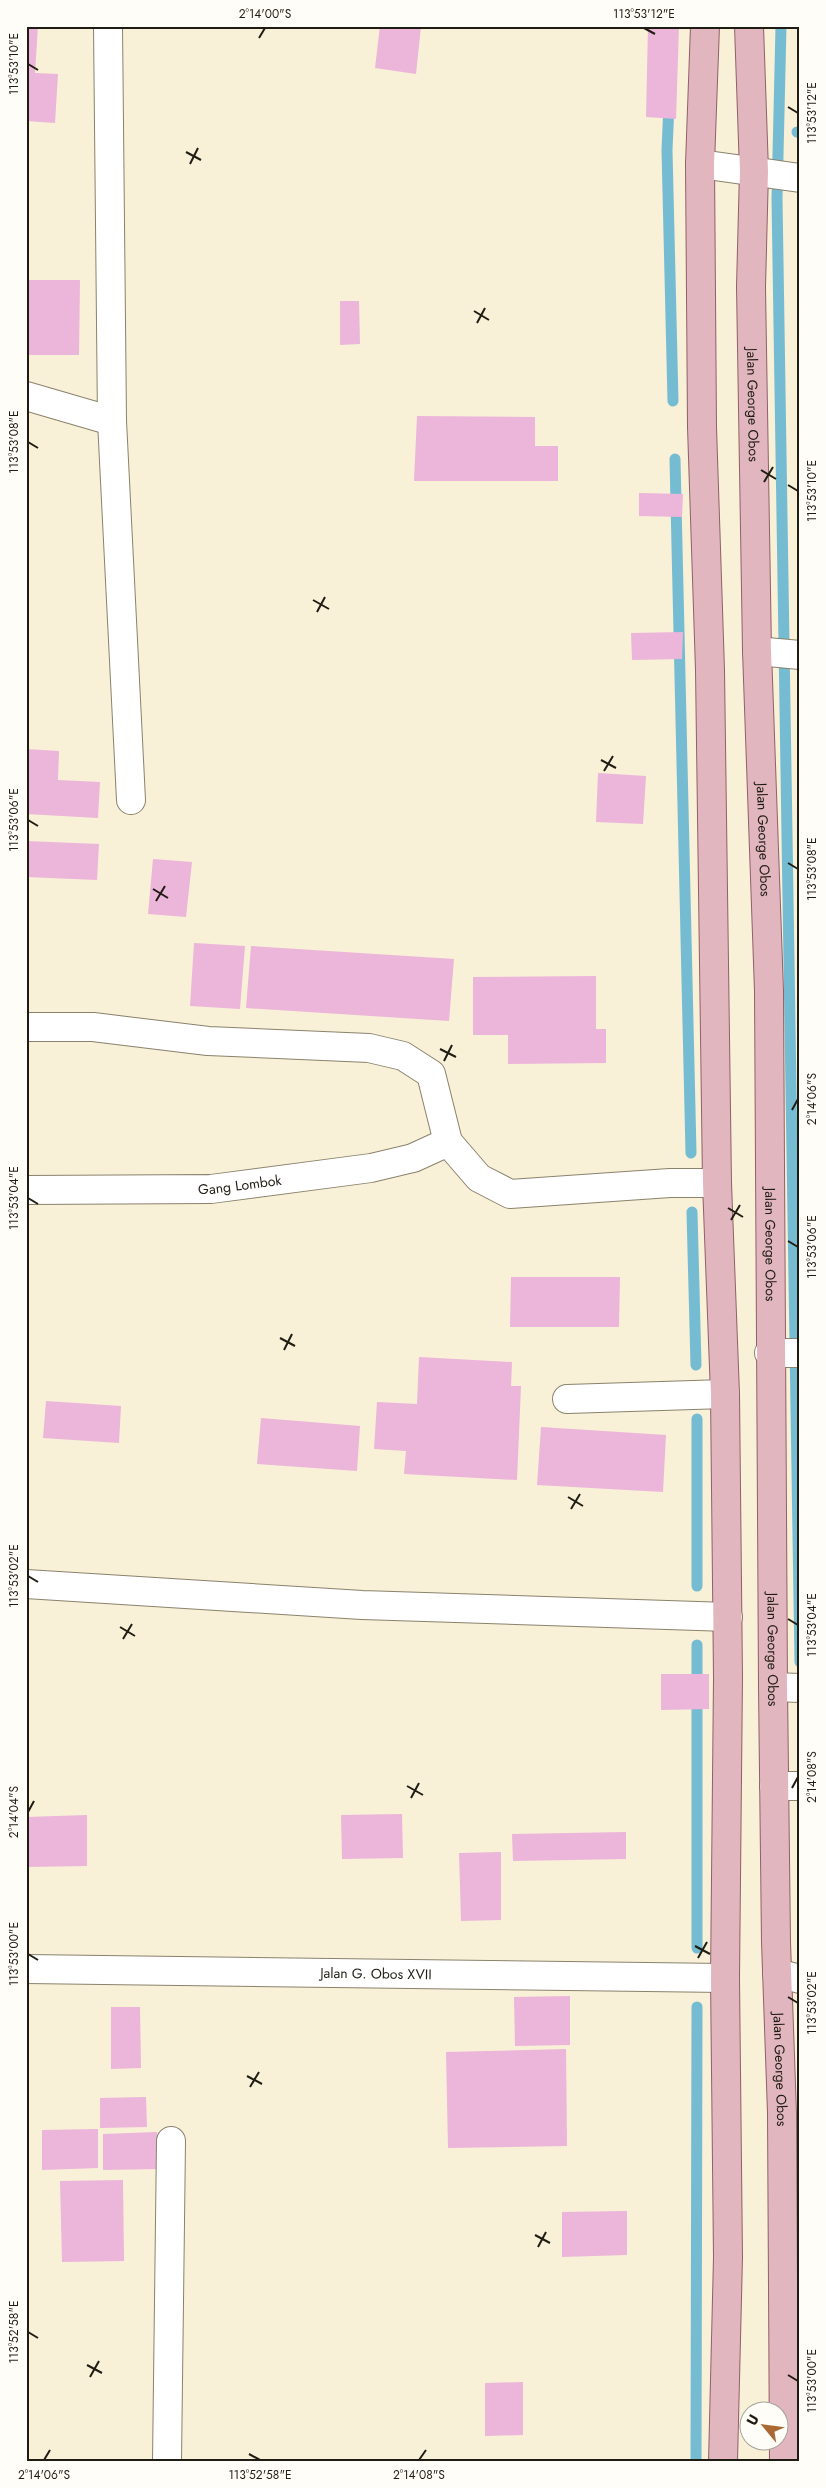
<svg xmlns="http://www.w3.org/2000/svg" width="826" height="2488" viewBox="0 0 826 2488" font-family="Jost,sans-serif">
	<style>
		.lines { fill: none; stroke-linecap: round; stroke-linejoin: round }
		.stream { stroke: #75bcd2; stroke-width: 11 }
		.building { fill: #ecb5da }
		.minor-casing { stroke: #8a826c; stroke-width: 30 }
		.major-casing { stroke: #916068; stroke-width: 30 }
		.minor { stroke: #fff; stroke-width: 28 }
		.major { stroke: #e2b6bf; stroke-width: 28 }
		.ticks { fill: none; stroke: #1f1c13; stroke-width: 2 }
		.labels { text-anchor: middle; stroke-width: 5; stroke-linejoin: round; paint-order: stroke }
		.street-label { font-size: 14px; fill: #1f1c13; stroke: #fffdf8 }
		.neatline { fill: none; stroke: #1f1c13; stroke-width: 2 }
		.ticks-label { font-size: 12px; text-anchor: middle; fill: #1f1c13 }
	</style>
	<rect width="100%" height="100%" fill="#f8f0d7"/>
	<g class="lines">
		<!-- stream -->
		<path class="stream" d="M781 26 777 198 800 1662
			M669 105 667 150 673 401
			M797 132H800
			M675 459 691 1153
			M692 1212 696 1365
			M697 1586V1419
			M697 1948V1645
			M696 2462 697 2007"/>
	</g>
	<!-- building -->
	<path class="building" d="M26 26H38L35 73 58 74 55 123 26 121Z
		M380 26H421L416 74 375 68Z
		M648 26H679L676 119 646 117Z
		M26 280H80L79 355H26Z
		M340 301H359L360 344 340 345Z
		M417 416 535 417V446H558V481H414Z
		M639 493 683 494 682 517 639 516Z
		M683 632 682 659 632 660 631 633Z
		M26 749 59 751 58 780 100 782 98 818 26 814Z
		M598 773 646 776 643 824 596 822Z
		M26 841 99 844 97 880 26 877Z
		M153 859 192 862 186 917 148 914Z
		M194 943 245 946 240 1009 190 1006Z
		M251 946 454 959 449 1021 246 1008Z
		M596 976V1029H606V1063L508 1064V1035H473V977Z
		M511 1277H620L619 1327H510Z
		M419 1357 512 1362 511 1386H521L517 1480 404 1474 406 1451 374 1449 377 1402 417 1404Z
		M46 1401 121 1406 119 1443 43 1438Z
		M261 1418 360 1426 357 1471 257 1464Z
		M541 1427 666 1435 663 1492 537 1485Z
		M661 1674H709V1709L661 1710Z
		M402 1814 403 1858 342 1859 341 1815Z
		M87 1815V1866L26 1867V1817Z
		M626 1832V1859L513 1861 512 1834Z
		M501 1852V1920L461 1921 459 1853Z
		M570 1996V2045L515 2046 514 1997Z
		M111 2007H140L141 2068 111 2069Z
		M566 2049 567 2146 448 2148 446 2052Z
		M146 2097 147 2127 100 2128V2098Z
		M98 2129V2168L42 2170V2130Z
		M157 2132 158 2169 103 2170V2134Z
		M123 2180 124 2261 62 2262 60 2181Z
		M627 2211V2255L562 2257V2212Z
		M523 2382V2435L485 2436V2383Z"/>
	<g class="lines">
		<!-- minor casing -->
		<g class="minor-casing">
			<g id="minor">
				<path d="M700 164 800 178"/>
				<path d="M26 396 112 421 108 26"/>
				<path d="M112 421 131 800"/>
				<path d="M757 651 800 655"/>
				<path d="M26 1027H93L208 1041 369 1048 403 1056 431 1074 448 1142 479 1178 510 1194 670 1183H717"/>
				<path id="s1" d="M26 1190 211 1189 371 1168 413 1158 448 1142"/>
				<path d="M769 1353H800"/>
				<path d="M567 1399 725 1394"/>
				<path d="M26 1584 362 1605 728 1617"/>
				<path d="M773 1687 800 1688"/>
				<path d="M774 1786H800"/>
				<path id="s2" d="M26 1969 725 1978"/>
				<path d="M777 1973 800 1979"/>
				<path d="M167 2462 171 2141"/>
			</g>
		</g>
		<!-- major casing -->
		<g class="major-casing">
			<g id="major">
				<path d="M705 26 700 164 702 427 710 670 717 1183 725 1394 728 1678 725 1978 728 2257 723 2462"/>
				<path id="s3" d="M749 26 754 171 751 287 757 651 769 991 773 1687 776 1942 782 2113 784 2462"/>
			</g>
		</g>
		<!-- minor -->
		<use href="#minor" class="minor"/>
		<!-- major -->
		<use href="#major" class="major"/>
	</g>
	<!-- ticks -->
	<path class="ticks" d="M644 28 655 34M259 38 265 28M28 64 38 70M788 107 798 113M186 152 201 160M190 164 198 148M474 311 489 320M477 323 485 308M28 442 38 448M761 470 776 479M764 482 773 467M788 485 798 491M313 600 329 609M317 612 325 597M601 760 616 768M604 771 613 756M28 820 38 826M788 863 798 869M153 889 168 898M156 901 165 886M440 1049 456 1057M444 1061 452 1045M792 1110 798 1099M28 1198 38 1204M728 1208 743 1217M731 1220 740 1205M788 1241 798 1247M280 1338 295 1346M284 1350 292 1334M568 1497 583 1506M571 1509 580 1494M28 1576 38 1582M788 1619 798 1625M120 1627 135 1636M123 1639 132 1624M407 1786 423 1795M792 1788 798 1777M411 1798 419 1783M28 1812 34 1801M695 1946 710 1954M28 1954 38 1960M698 1958 707 1942M788 1997 798 2003M247 2076 262 2084M250 2087 259 2072M535 2235 550 2243M538 2247 546 2232M28 2332 38 2338M87 2365 102 2373M788 2375 798 2381M90 2377 99 2361M249 2454 260 2460M44 2460 50 2450M419 2460 426 2450"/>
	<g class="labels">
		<!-- street labels -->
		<g class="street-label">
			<text dy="5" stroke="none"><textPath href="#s3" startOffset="379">Jalan George Obos</textPath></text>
			<text dy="5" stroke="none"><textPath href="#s3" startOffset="814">Jalan George Obos</textPath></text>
			<text dy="5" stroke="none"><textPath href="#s1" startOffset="214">Gang Lombok</textPath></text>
			<text dy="5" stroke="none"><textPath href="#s3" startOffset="1219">Jalan George Obos</textPath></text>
			<text dy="5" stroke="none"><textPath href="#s3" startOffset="1624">Jalan George Obos</textPath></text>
			<text dy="5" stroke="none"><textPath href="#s2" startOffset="350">Jalan G. Obos XVII</textPath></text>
			<text dy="5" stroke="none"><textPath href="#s3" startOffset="2044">Jalan George Obos</textPath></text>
		</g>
	</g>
	<!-- border -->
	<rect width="826" height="2488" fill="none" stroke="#fffdf8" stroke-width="55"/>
	<!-- north arrow -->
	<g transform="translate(764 2426) rotate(299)"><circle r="24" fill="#fffdf8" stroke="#a5a39c"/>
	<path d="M0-4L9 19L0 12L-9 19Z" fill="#aa6933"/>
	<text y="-8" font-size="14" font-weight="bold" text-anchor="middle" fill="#1f1c13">U</text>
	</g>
	<rect x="28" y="28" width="770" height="2432" class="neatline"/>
	<g class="ticks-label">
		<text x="265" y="18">2°14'00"S</text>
		<text x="644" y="18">113°53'12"E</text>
		<text transform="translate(14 64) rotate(-90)" y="4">113°53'10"E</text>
		<text transform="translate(812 113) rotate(-90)" y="4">113°53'12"E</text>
		<text transform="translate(14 442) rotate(-90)" y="4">113°53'08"E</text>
		<text transform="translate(812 491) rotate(-90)" y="4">113°53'10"E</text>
		<text transform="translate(14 820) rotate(-90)" y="4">113°53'06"E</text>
		<text transform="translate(812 869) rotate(-90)" y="4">113°53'08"E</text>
		<text transform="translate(812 1099) rotate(-90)" y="4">2°14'06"S</text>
		<text transform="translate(14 1198) rotate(-90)" y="4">113°53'04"E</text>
		<text transform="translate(812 1247) rotate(-90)" y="4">113°53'06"E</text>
		<text transform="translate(14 1576) rotate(-90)" y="4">113°53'02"E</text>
		<text transform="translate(812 1625) rotate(-90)" y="4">113°53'04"E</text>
		<text transform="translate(812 1777) rotate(-90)" y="4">2°14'08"S</text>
		<text transform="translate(14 1812) rotate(-90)" y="4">2°14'04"S</text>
		<text transform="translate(14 1954) rotate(-90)" y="4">113°53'00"E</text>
		<text transform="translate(812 2003) rotate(-90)" y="4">113°53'02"E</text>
		<text transform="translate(14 2332) rotate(-90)" y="4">113°52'58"E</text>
		<text transform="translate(812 2381) rotate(-90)" y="4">113°53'00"E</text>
		<text x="44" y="2479">2°14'06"S</text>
		<text x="260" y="2479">113°52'58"E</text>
		<text x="419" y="2479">2°14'08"S</text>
	</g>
</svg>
